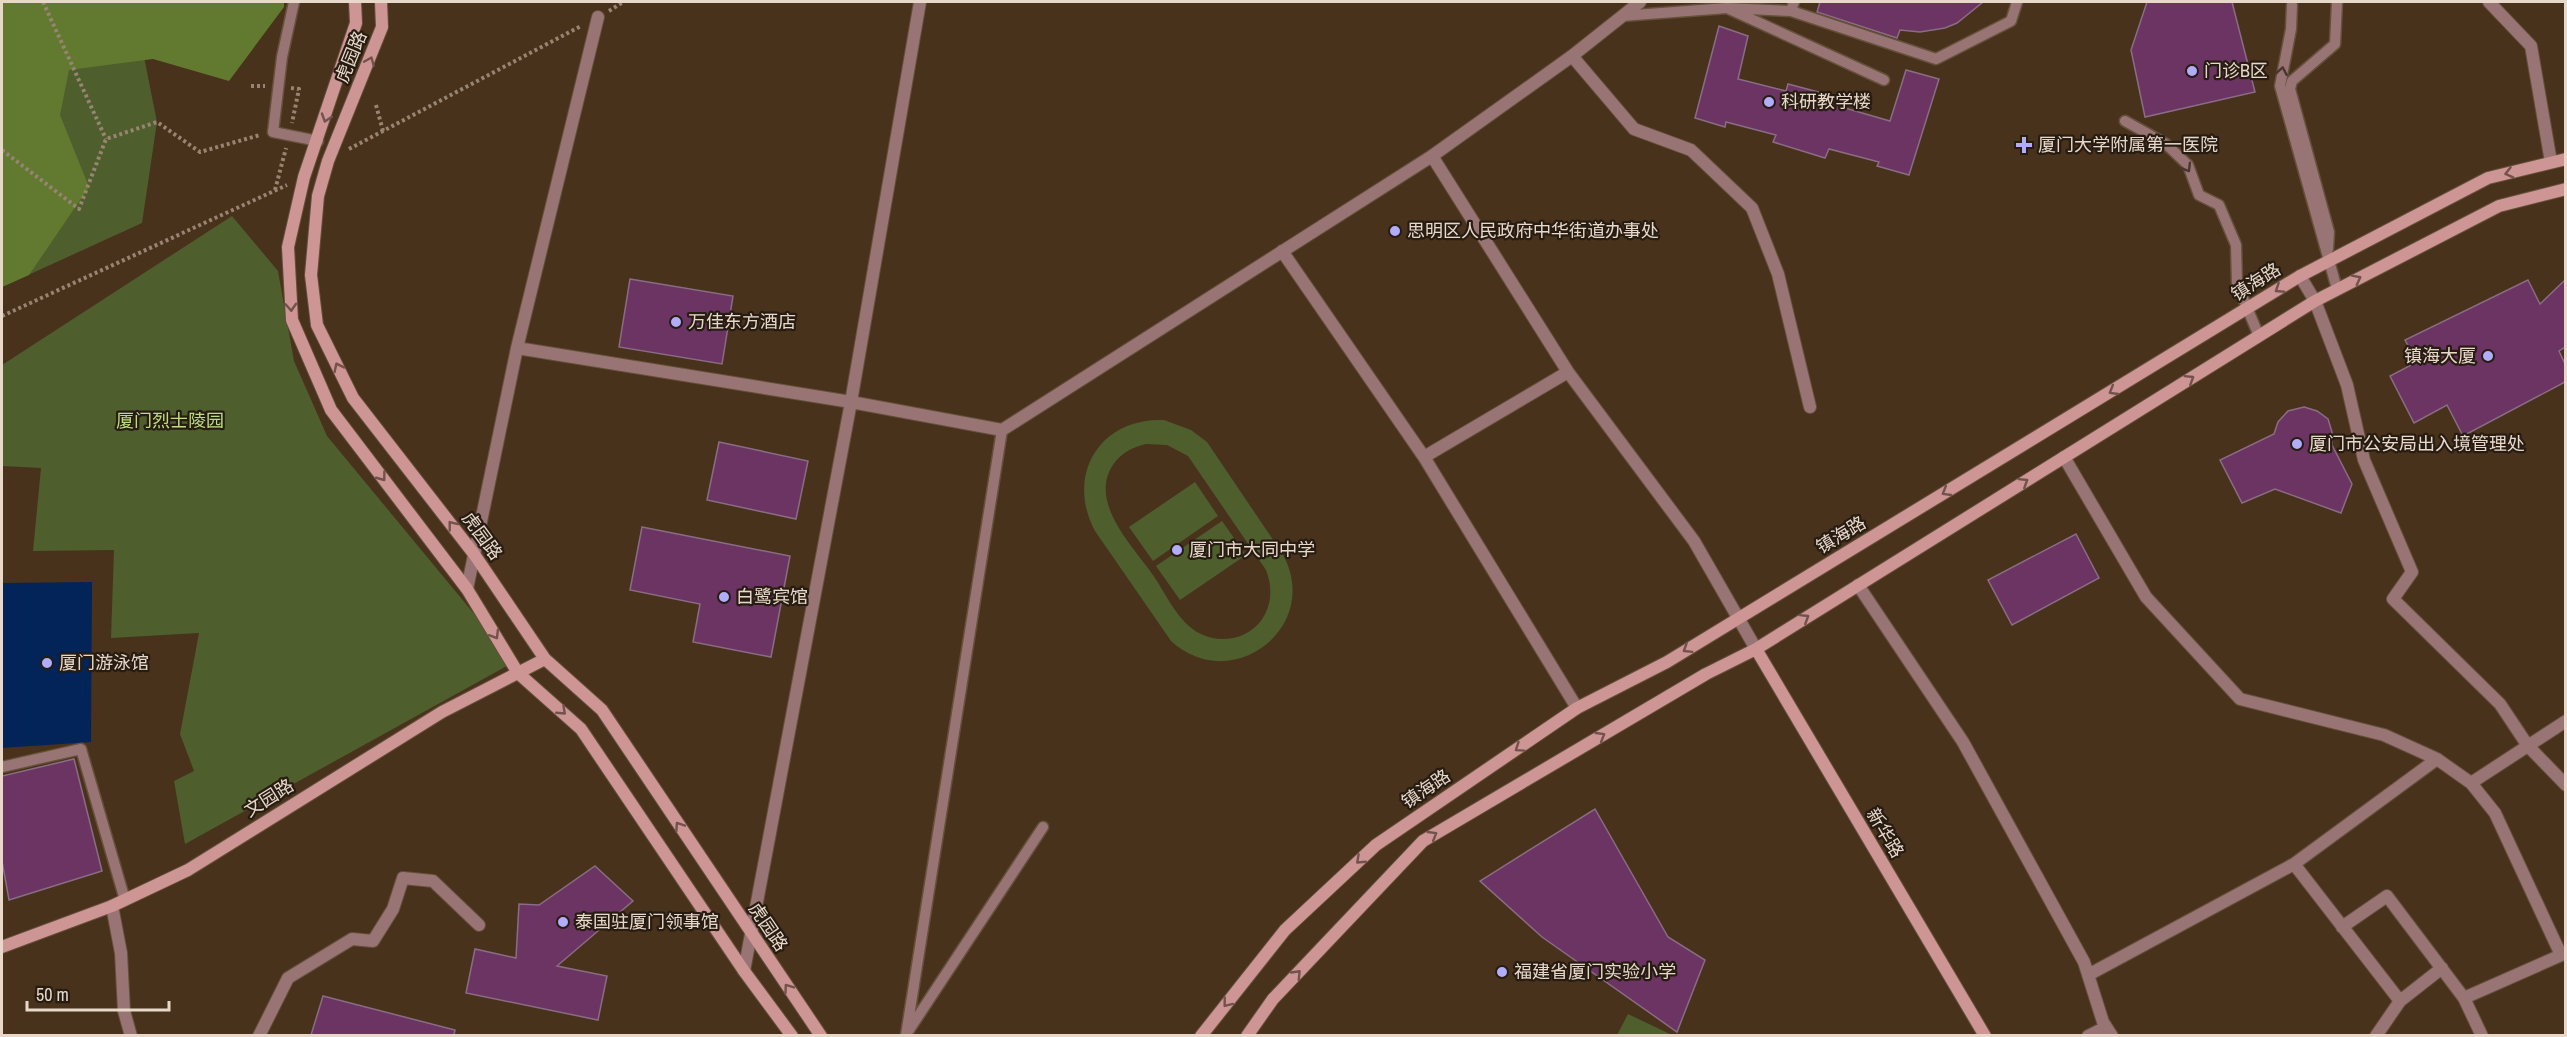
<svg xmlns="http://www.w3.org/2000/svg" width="2567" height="1037" viewBox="0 0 2567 1037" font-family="'Archivo Narrow','Noto Sans SC',sans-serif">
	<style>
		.green { fill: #4e5e2d; fill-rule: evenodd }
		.forest { fill: #627930 }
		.water { fill: #022459 }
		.building { fill: #6b3463; stroke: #896d84; stroke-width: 1.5 }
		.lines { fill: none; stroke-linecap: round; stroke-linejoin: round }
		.lane-casing { stroke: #65503a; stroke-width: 13 }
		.street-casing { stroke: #65503a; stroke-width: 14 }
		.secondary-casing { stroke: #65503a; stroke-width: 14 }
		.path { stroke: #978472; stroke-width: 4; stroke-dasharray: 3 3; stroke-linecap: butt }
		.lane { stroke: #987474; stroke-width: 10 }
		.street { stroke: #987474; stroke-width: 12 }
		.secondary { stroke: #ce9595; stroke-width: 12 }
		.oneway { stroke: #72524d }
		.oneway2 { stroke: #49362f }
		.poi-dot { fill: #b1adfa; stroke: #271c12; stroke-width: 2 }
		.labels { text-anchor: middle; stroke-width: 4.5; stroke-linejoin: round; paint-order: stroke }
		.street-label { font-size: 18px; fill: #e7d8ca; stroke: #271c12 }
		.poi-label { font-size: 18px; fill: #e7d8ca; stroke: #271c12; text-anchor: start }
		.park-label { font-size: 18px; fill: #bcde7a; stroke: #271c12 }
	</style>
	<rect width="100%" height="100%" fill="#49321b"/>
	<!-- green -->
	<path class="green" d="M2 2H133L157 122 142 223 2 287Z
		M232 216 278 271 294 361 327 436 514 662 185 844 174 781 194 771 180 734 199 633 111 638 114 550 33 551 41 468 2 466V365Z
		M1164 420 1191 430 1207 442 1282 553C1324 626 1232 697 1171 641L1095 531C1065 475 1100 417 1164 420ZM1146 444 1167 445 1188 456 1266 570C1273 588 1272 607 1260 622 1246 639 1221 644 1201 634 1179 624 1166 594 1153 575 1132 545 1086 500 1115 462 1123 452 1133 447 1146 444Z
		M1195 482 1218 516 1153 561 1129 527Z
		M1222 521 1246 555 1180 600 1156 566Z
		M1628 1014 1672 1035H1617Z"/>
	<!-- forest -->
	<path class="forest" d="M2 2H284V7L229 81 153 59 69 70 60 115 89 187 29 275 2 287Z"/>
	<!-- water -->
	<path class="water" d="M92 582 91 742 2 748V583Z"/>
	<!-- building -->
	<path class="building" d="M1820 2H1983L1957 23 1945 28 1920 32 1900 30 1897 38 1817 12Z
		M2147 2H2232L2255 92 2145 117 2131 50Z
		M1719 26 1748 36 1738 79 1786 91 1788 84 1841 98 1838 106 1890 121 1906 70 1939 79 1909 175 1877 166 1879 162 1829 149 1825 158 1773 142 1776 135 1726 122 1725 127 1695 118Z
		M630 279 733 296 722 364 619 347Z
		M2528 280 2540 304 2565 280V347L2559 351 2565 364V382L2463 436 2447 405 2414 423 2390 376 2417 362 2405 340Z
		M2304 407 2317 411 2328 419 2332 432V445L2352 484 2341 513 2275 489 2242 503 2220 460 2274 434 2278 422 2288 411Z
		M719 442 808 461 796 519 707 500Z
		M642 527 790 556 771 657 693 642 700 604 630 590Z
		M2076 534 2099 578 2012 625 1988 580Z
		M74 759 102 871 9 900 2 861V776Z
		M1595 809 1668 937 1705 960 1677 1032 1542 937 1480 881Z
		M595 866 633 901 557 966 607 976 598 1020 466 993 475 949 516 958 519 904 539 905Z
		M323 996 455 1030 454 1035H311Z"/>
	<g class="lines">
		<!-- lane casing -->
		<g class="lane-casing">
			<path id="lane" d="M294 2 282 57 273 132 318 141
				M1794 2 1791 11 1936 59 2011 21 2017 2
				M2292 5 2291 29 2280 86 2337 289
				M1727 8 1884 80
				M1622 16 1727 8 1791 11
				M2125 121 2166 144 2188 165 2199 195 2219 205 2236 245 2237 284 2259 336
				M2328 249 2329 232 2290 89 2292 81 2335 44 2337 2
				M2 767 81 749 125 900
				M909 1030 1043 827
				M906 1035 1002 430"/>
		</g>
		<!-- street casing -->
		<g class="street-casing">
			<path id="street" d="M920 2 851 402 1002 430 1432 156
				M1640 2 1572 56 1634 129 1691 150 1752 208 1778 274 1810 407
				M2489 2 2531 46 2551 162
				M1282 251 1424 457
				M2300 276 2315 301 2347 385 2364 460 2412 572 2393 599 2500 704 2528 746 2566 785
				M517 348 598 17
				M1568 372 1432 156 1572 56
				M2064 457 2146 597 2240 699 2384 735 2437 759 2471 783 2495 813 2561 955
				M1858 585 1963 742 2084 962 2103 1022 2112 1036
				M467 589 517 348 851 402 744 971
				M1577 708 1424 457 1568 372 1694 541 1756 649
				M2471 783 2566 721
				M2294 864 2400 1001
				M112 906 121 953 124 1011 131 1036
				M2342 927 2387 896 2464 998 2482 1036
				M2088 975 2294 864 2437 759
				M2464 998 2566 953
				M259 1036 288 978 352 939 373 941 393 909 403 878 433 881 479 925
				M2088 1036 2106 1027
				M2376 1036 2400 1001 2442 968"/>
		</g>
		<!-- secondary casing -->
		<g class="secondary-casing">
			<path id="secondary" d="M355 2 356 23 304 177 288 247 292 320 331 410 467 589 518 673 581 729 744 971 792 1036
				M381 2 382 27 328 161 318 196 311 275 317 325 353 398 474 554 545 659 602 710 821 1036
				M1756 649 1985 1036
				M2 947 112 906 188 870 442 712 545 659
				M1201 1036 1285 930 1376 845 1577 708 1667 662 2300 276 2488 178 2566 159
				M1247 1036 1273 999 1423 841 1706 674 1756 649 2315 301 2499 206 2566 189"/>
		</g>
		<!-- path -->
		<path class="path" d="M43 2 106 139
			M609 11 623 2
			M251 86H265
			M291 88 299 89 292 123
			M376 105 383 131
			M349 149 581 26
			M2 150 79 209 106 139 157 122 200 152 260 135
			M275 190 286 148
			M2 316 287 185"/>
		<!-- lane -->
		<use href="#lane" class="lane"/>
		<!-- street -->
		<use href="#street" class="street"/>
		<!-- secondary -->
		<use href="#secondary" class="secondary"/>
	</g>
	<!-- one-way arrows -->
	<defs><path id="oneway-chevron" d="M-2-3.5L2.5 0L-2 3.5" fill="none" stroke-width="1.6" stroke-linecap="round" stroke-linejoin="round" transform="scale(1.5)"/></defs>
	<g class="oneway">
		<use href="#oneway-chevron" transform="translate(370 61) rotate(-67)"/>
		<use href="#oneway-chevron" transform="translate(326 118) rotate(108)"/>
		<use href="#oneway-chevron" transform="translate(2509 173) rotate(166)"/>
		<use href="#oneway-chevron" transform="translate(2357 279) rotate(-27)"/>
		<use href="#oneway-chevron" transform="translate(2279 289) rotate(147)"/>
		<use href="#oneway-chevron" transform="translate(291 307) rotate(87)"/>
		<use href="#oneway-chevron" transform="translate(338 367) rotate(-116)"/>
		<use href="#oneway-chevron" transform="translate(2190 379) rotate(-32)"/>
		<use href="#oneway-chevron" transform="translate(2113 391) rotate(149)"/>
		<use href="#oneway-chevron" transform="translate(382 477) rotate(53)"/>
		<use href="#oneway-chevron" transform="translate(2024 482) rotate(-32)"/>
		<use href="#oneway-chevron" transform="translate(1946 492) rotate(149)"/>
		<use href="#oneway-chevron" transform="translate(452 525) rotate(-128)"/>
		<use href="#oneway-chevron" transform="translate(1805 618) rotate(-32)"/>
		<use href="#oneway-chevron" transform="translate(495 635) rotate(59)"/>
		<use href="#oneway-chevron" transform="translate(1687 649) rotate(148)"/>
		<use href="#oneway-chevron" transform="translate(562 711) rotate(43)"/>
		<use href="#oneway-chevron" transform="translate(1601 736) rotate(-31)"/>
		<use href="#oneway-chevron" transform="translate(1519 748) rotate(146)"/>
		<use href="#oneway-chevron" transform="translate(679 826) rotate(-124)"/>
		<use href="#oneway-chevron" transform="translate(1433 835) rotate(-31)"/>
		<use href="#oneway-chevron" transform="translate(1360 860) rotate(137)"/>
		<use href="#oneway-chevron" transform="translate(1297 974) rotate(-46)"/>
		<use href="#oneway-chevron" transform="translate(788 988) rotate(-125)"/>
		<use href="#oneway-chevron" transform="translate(1227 1003) rotate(128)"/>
	</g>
	<g class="oneway2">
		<use href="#oneway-chevron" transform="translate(2282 71) rotate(-80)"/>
		<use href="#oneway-chevron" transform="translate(2187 168) rotate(59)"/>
	</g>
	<!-- markers -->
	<g class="poi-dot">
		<circle cx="2192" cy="71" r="6"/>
		<circle cx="1769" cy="102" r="6"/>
		<path d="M2021 136h6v6h6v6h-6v6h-6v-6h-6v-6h6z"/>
		<circle cx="1395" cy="231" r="6"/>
		<circle cx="676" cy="322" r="6"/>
		<circle cx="2488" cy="356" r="6"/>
		<circle cx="2297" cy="444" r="6"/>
		<circle cx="1177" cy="550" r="6"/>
		<circle cx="724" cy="597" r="6"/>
		<circle cx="47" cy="663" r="6"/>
		<circle cx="563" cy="922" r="6"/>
		<circle cx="1502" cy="972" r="6"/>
	</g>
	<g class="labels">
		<!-- street labels -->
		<g class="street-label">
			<text transform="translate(351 57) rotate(-68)" y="6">虎园路</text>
			<text transform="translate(2256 282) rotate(-32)" y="6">镇海路</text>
			<text transform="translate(1841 535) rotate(-31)" y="6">镇海路</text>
			<text transform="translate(482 536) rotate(54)" y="6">虎园路</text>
			<text transform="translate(1426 789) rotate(-34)" y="6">镇海路</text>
			<text transform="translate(269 798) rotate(-32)" y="6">文园路</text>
			<text transform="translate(1885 833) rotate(59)" y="6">新华路</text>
			<text transform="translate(768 927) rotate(56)" y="6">虎园路</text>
		</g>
		<!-- poi labels -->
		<g class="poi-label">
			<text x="2204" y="77">门诊B区</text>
			<text x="1781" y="108">科研教学楼</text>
			<text x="2038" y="151">厦门大学附属第一医院</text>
			<text x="1407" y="237">思明区人民政府中华街道办事处</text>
			<text x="688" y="328">万佳东方酒店</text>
			<text x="2476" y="362" text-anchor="end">镇海大厦</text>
			<text x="2309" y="450">厦门市公安局出入境管理处</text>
			<text x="1189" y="556">厦门市大同中学</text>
			<text x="736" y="603">白鹭宾馆</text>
			<text x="59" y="669">厦门游泳馆</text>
			<text x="575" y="928">泰国驻厦门领事馆</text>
			<text x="1514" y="978">福建省厦门实验小学</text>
		</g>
		<!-- park labels -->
		<g class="park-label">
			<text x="170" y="427">厦门烈士陵园</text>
		</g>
	</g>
	<!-- border -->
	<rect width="2567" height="1037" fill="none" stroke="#e7d8ca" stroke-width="6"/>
	<!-- scale -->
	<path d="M27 1001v9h142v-9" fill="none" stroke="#e7d8ca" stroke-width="3"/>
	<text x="36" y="1001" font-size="18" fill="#e7d8ca" stroke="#271c12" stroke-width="4.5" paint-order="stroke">50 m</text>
</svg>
